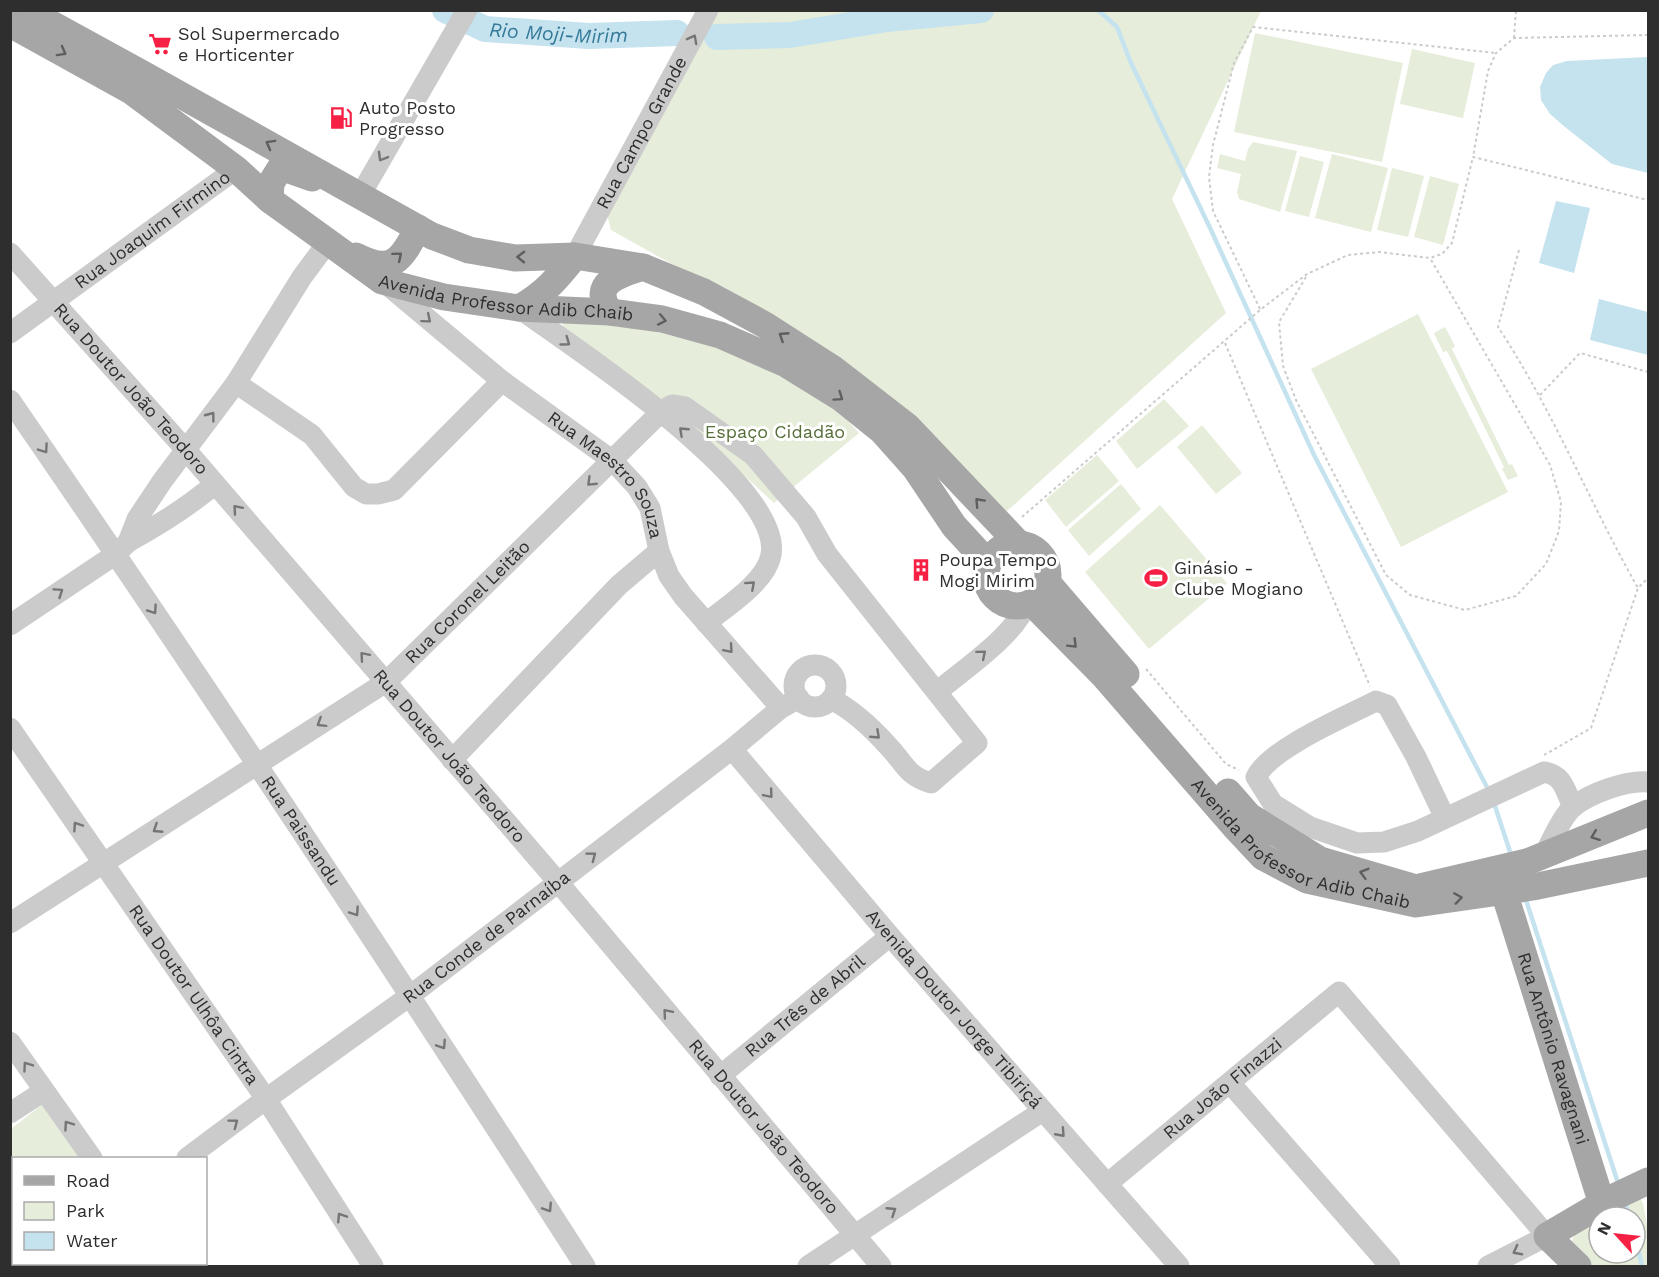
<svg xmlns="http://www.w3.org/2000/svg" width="1659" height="1277" viewBox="0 0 1659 1277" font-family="'Work Sans',sans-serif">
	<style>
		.green { fill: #e6edda }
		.water { fill: #c5e2ef }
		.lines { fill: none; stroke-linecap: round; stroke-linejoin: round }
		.stream { stroke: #c5e2ef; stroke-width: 4.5 }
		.river { stroke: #c5e2ef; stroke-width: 26 }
		.path { stroke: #cbcbcb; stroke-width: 2; stroke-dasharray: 3 3; stroke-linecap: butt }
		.minor { stroke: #cbcbcb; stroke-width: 21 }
		.major { stroke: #a6a6a6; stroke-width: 27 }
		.oneway { stroke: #757575 }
		.oneway2 { stroke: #5e5e5e }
		.labels { text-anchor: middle; stroke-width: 6; stroke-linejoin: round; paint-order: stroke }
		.poi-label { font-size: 18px; fill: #2e2e2e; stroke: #fff; text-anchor: start }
		.street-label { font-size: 18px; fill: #2e2e2e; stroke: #fff }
		.park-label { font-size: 18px; fill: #566e37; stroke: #fff }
		.water-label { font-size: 20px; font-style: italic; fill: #357a98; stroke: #fff }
	</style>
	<rect width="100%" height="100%" fill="#fff"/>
	<!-- green -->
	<path class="green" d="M719 11H1261L1172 199 1226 313 1006 512 693 276 611 230 607 214Z
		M1255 33 1403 63 1382 162 1234 132Z
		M1412 49 1475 63 1463 118 1400 104Z
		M1253 142 1297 151 1280 212 1239 199 1237 192 1241 174 1217 168 1220 154 1245 161 1248 149Z
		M1332 154 1388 168 1371 232 1315 218Z
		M1300 156 1324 162 1309 217 1285 211Z
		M1392 168 1424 176 1408 237 1377 230Z
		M1430 176 1459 184 1443 245 1414 237Z
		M1418 314 1508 492 1401 547 1311 369Z
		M562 321 646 329 730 351 788 377 840 412 859 433 774 503 672 409 564 332Z
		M1445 327 1455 346 1452 349 1509 465 1512 464 1518 476 1508 480 1502 469 1504 467 1447 351 1443 352 1434 333Z
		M1164 399 1189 426 1137 469 1116 441Z
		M1202 425 1242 473 1216 494 1177 447Z
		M1097 455 1119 481 1066 527 1045 500Z
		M1121 484 1141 509 1089 556 1068 530Z
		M1160 505 1227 583 1149 649 1085 572Z
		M44 1103 82 1158H14V1264H34L30 1266H11V1129Z
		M1640 1199 1643 1203 1648 1231V1266H1588L1571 1243 1575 1233 1599 1219V1253H1635V1217H1602Z"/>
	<!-- water -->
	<path class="water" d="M1648 57V173L1612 164 1565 127 1550 114 1541 100 1540 87 1546 73 1553 65 1567 61Z
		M1556 201 1590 208 1574 273 1539 263Z
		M1599 299 1648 312V355L1590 340Z"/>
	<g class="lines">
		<!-- stream -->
		<path class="stream" d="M1098 10 1117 27 1131 63 1211 230 1314 455 1490 793
			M1494 803 1512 858
			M1525 897 1619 1186
			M1625 1202 1629 1217
			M1635 1238 1642 1266"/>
		<!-- river -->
		<g class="river">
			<path id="s1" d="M445 10 485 29 589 36 677 33"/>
			<path d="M717 37 790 35 887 19 981 10"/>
		</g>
		<!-- path -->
		<path class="path" d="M1648 35 1514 38 1496 53 1488 71 1473 157 1648 200
			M1514 38 1516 10
			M1519 250 1498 327C1553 410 1589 502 1638 588
			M1306 277 1279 322 1283 366 1296 400 1386 575 1410 595 1465 610 1516 596 1546 564 1559 531 1561 502 1550 465 1430 258
			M1260 309 1213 211 1209 177 1213 145 1234 63 1253 27 1496 53
			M1225 343 1370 686
			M1540 395 1580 353 1648 372
			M1022 517 1260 310 1307 274 1348 255 1379 252 1430 258 1442 254 1452 243 1473 157
			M1039 543 1055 562
			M1146 669 1226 764 1239 770
			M1544 755 1591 728 1638 588 1648 578"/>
		<!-- minor -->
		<g class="minor">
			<path d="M361 194 467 10"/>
			<path id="s2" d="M10 253 186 450 558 882 881 1266"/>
			<path id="s3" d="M575 256 708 10"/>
			<path id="s4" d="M385 283 502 381 613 461 637 487 650 508 659 551 669 576 683 596 781 708"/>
			<path d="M519 308C572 347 784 484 771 555 766 582 727 606 706 623"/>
			<path id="s5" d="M10 333 236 169"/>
			<path d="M236 383 312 435 354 487 366 494H378L394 490 502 381"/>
			<path id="s6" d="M10 400C207 686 398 975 585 1266"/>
			<path d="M128 542C159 525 188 507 215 484"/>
			<path d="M10 625 116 554 128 542 137 519 163 480 236 383 302 277 328 242"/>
			<circle cx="815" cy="686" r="21"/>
			<path d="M937 692C964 669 1013 637 1026 605"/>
			<path id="s7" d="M10 728 266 1099 373 1266"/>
			<path id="s8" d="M732 749 890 936 1179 1266"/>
			<path d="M452 760 619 585 659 551"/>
			<path d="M1445 818 1416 757 1387 705 1376 701C1345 717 1271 748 1256 777L1273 804 1310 827 1357 843 1384 842 1418 831 1544 772C1564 775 1565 791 1573 807"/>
			<path d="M1544 855C1551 842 1562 816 1573 807 1590 793 1627 780 1648 782"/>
			<path id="s9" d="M10 923 386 682 662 411 672 405 685 407 753 455 806 517 827 554 977 743 931 783C907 776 905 764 889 747 873 729 853 710 831 699"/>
			<path d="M10 1042 92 1158"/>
			<path id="s10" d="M720 1076 890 936"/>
			<path d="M1230 1083 1390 1266"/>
			<path d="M10 1113 44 1091"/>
			<path id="s11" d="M187 1158 266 1099 411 995 732 749 781 708 799 698"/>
			<path id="s12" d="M1107 1184 1339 992 1547 1236 1488 1266"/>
			<path d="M166 1264 168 1266"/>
			<path d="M48 1266 52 1264"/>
			<path d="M808 1266 1041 1112"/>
		</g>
		<!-- major -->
		<g class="major">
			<path d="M26 10 143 74 432 236 469 250 515 258 575 256 643 267 704 292 765 325 832 368 908 427 1019 544"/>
			<path id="s13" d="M10 24 131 91 236 169 270 200 382 281 444 297 519 308 610 312 662 319 720 335 786 364 841 398 882 431 915 468 954 526 988 563"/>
			<path d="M270 200 271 183 281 167 312 178"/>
			<path d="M356 256C393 275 401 260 418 228"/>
			<path d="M519 308C544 294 557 279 575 256"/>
			<path d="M610 312C589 283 620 274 643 267"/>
			<circle cx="1017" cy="575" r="31"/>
			<path d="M1047 582 1126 674"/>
			<path id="s14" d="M1032 603 1103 675 1234 826 1263 857 1307 880 1416 904 1533 887 1648 863"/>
			<path d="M1228 792 1249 816 1320 860 1416 888 1527 862 1648 813"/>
			<path id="s15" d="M1504 892 1602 1204"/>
			<path d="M1578 1266 1547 1236 1610 1199 1648 1181"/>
		</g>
	</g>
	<!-- one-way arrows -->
	<defs><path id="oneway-chevron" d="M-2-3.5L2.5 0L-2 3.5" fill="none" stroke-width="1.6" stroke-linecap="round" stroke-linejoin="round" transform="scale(1.5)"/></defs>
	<g class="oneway">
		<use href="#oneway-chevron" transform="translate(693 39) rotate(-62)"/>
		<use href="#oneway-chevron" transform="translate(382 157) rotate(120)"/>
		<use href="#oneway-chevron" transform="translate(427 319) rotate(40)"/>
		<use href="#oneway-chevron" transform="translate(566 342) rotate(36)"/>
		<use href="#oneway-chevron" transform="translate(211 416) rotate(-53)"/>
		<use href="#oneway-chevron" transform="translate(683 431) rotate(-137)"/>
		<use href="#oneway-chevron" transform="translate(44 449) rotate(55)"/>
		<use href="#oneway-chevron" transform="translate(591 482) rotate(136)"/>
		<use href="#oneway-chevron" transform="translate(237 509) rotate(-131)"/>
		<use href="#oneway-chevron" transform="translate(751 585) rotate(-42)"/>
		<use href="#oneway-chevron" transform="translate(59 592) rotate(-34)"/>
		<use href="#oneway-chevron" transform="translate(153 610) rotate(56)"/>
		<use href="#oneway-chevron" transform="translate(729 649) rotate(49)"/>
		<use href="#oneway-chevron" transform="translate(982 654) rotate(-40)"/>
		<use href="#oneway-chevron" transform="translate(364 656) rotate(-131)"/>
		<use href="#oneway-chevron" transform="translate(321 723) rotate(148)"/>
		<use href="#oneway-chevron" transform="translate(876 735) rotate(43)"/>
		<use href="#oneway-chevron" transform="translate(769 794) rotate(50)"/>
		<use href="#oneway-chevron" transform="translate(77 826) rotate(-124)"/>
		<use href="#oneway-chevron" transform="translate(157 829) rotate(147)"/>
		<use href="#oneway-chevron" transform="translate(592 856) rotate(-37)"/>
		<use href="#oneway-chevron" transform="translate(355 912) rotate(56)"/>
		<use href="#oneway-chevron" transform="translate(667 1013) rotate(-130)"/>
		<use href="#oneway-chevron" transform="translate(442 1045) rotate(57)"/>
		<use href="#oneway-chevron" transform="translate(27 1066) rotate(-125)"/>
		<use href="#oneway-chevron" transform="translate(234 1123) rotate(-37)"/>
		<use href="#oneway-chevron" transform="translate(68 1125) rotate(-125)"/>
		<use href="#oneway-chevron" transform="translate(1061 1133) rotate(48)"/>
		<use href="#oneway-chevron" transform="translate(548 1208) rotate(57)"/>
		<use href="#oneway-chevron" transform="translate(892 1211) rotate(-33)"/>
		<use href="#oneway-chevron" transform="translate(341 1217) rotate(-123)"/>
		<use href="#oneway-chevron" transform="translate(1517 1251) rotate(152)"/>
	</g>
	<g class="oneway2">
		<use href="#oneway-chevron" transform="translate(62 52) rotate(29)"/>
		<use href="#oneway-chevron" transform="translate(270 144) rotate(-151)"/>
		<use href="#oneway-chevron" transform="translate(398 256) rotate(-40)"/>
		<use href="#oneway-chevron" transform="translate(521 257) rotate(-179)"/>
		<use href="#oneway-chevron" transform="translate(662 320) rotate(11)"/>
		<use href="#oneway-chevron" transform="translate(783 336) rotate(-147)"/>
		<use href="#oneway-chevron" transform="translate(839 397) rotate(35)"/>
		<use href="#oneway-chevron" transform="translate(979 502) rotate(-133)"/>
		<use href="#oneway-chevron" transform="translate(1073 644) rotate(45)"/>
		<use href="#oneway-chevron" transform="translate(1595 836) rotate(159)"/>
		<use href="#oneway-chevron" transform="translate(1364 873) rotate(-164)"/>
		<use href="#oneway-chevron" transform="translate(1458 898) rotate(-8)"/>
	</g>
	<!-- icons -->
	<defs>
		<g id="supermarket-bare" transform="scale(1.8)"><path d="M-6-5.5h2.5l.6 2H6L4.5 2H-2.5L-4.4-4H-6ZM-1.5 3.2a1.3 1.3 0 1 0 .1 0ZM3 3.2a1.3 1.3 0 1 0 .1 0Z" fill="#f52044" stroke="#fff" stroke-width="2.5" paint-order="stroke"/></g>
		<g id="fuel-bare" transform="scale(1.8)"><path d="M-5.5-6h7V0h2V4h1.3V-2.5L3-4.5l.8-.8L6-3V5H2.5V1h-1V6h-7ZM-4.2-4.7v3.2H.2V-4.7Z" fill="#f52044" stroke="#fff" stroke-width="2.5" paint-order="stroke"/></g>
		<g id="building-bare" transform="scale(1.8)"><path d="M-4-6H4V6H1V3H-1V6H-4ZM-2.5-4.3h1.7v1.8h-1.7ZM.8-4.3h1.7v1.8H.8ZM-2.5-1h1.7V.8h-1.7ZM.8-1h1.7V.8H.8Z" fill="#f52044" stroke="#fff" stroke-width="2.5" paint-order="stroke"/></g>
		<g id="stadium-bare" transform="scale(1.8)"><path d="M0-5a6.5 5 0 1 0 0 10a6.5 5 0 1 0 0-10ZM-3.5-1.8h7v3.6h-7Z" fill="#f52044" stroke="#fff" stroke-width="2.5" paint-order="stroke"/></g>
	</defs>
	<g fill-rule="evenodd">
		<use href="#supermarket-bare" x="160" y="44"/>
		<use href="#fuel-bare" x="341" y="118"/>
		<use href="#building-bare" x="921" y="570"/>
		<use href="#stadium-bare" x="1156" y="578"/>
	</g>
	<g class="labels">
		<!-- poi labels -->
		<g class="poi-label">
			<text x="178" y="40">Sol Supermercado<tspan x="178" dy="21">e Horticenter</tspan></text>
			<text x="359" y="114">Auto Posto<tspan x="359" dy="21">Progresso</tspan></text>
			<text x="939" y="566">Poupa Tempo<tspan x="939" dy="21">Mogi Mirim</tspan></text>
			<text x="1174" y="574">Ginásio -<tspan x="1174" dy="21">Clube Mogiano</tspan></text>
		</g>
		<!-- street labels -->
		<g class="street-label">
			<text dy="6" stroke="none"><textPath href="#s3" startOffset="140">Rua Campo Grande</textPath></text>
			<text dy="6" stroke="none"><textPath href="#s5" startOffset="176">Rua Joaquim Firmino</textPath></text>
			<text dy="6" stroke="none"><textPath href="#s13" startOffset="579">Avenida Professor Adib Chaib</textPath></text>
			<text dy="6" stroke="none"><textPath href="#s2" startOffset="182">Rua Doutor João Teodoro</textPath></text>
			<text dy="6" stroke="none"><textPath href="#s4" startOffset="296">Rua Maestro Souza</textPath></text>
			<text dy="6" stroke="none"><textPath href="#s9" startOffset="561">Rua Coronel Leitão</textPath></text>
			<text dy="6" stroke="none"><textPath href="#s2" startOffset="668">Rua Doutor João Teodoro</textPath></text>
			<text dy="6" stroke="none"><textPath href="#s6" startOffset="520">Rua Paissandu</textPath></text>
			<text dy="6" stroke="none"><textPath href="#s14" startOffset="370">Avenida Professor Adib Chaib</textPath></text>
			<text dy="6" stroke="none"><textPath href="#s11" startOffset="372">Rua Conde de Parnaíba</textPath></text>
			<text dy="6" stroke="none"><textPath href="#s7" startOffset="324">Rua Doutor Ulhôa Cintra</textPath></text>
			<text dy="6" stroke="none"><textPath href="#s10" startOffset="110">Rua Três de Abril</textPath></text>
			<text dy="6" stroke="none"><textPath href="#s8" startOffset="342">Avenida Doutor Jorge Tibiriçá</textPath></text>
			<text dy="6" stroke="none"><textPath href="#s15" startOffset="164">Rua Antônio Ravagnani</textPath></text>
			<text dy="6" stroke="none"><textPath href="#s12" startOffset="150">Rua João Finazzi</textPath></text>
			<text dy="6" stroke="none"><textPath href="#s2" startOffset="1154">Rua Doutor João Teodoro</textPath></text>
		</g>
		<!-- park labels -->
		<g class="park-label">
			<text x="775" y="438">Espaço Cidadão</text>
		</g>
		<!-- water labels -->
		<g class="water-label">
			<text dy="7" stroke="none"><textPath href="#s1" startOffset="118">Rio Moji-Mirim</textPath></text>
		</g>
	</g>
	<!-- border -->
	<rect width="1659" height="1277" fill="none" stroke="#2e2e2e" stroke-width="24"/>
	<!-- legend -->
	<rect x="12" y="1157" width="195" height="108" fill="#ffffff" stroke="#ababab" stroke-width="1.5"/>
	<rect x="24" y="1176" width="30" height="9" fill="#a6a6a6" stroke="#ababab" stroke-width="1.5"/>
	<text x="66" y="1187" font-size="18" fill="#2e2e2e">Road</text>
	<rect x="24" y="1202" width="30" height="18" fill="#e6edda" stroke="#ababab" stroke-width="1.5"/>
	<text x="66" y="1217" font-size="18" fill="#2e2e2e">Park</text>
	<rect x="24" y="1232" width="30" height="18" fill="#c5e2ef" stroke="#ababab" stroke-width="1.5"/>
	<text x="66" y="1247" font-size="18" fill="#2e2e2e">Water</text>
	<!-- north arrow -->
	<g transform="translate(1617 1235) rotate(297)"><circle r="28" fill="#ffffff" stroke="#ababab" stroke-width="1.5"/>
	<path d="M0-4.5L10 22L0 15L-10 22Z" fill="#f52044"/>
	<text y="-9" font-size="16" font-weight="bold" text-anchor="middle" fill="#2e2e2e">N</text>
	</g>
</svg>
